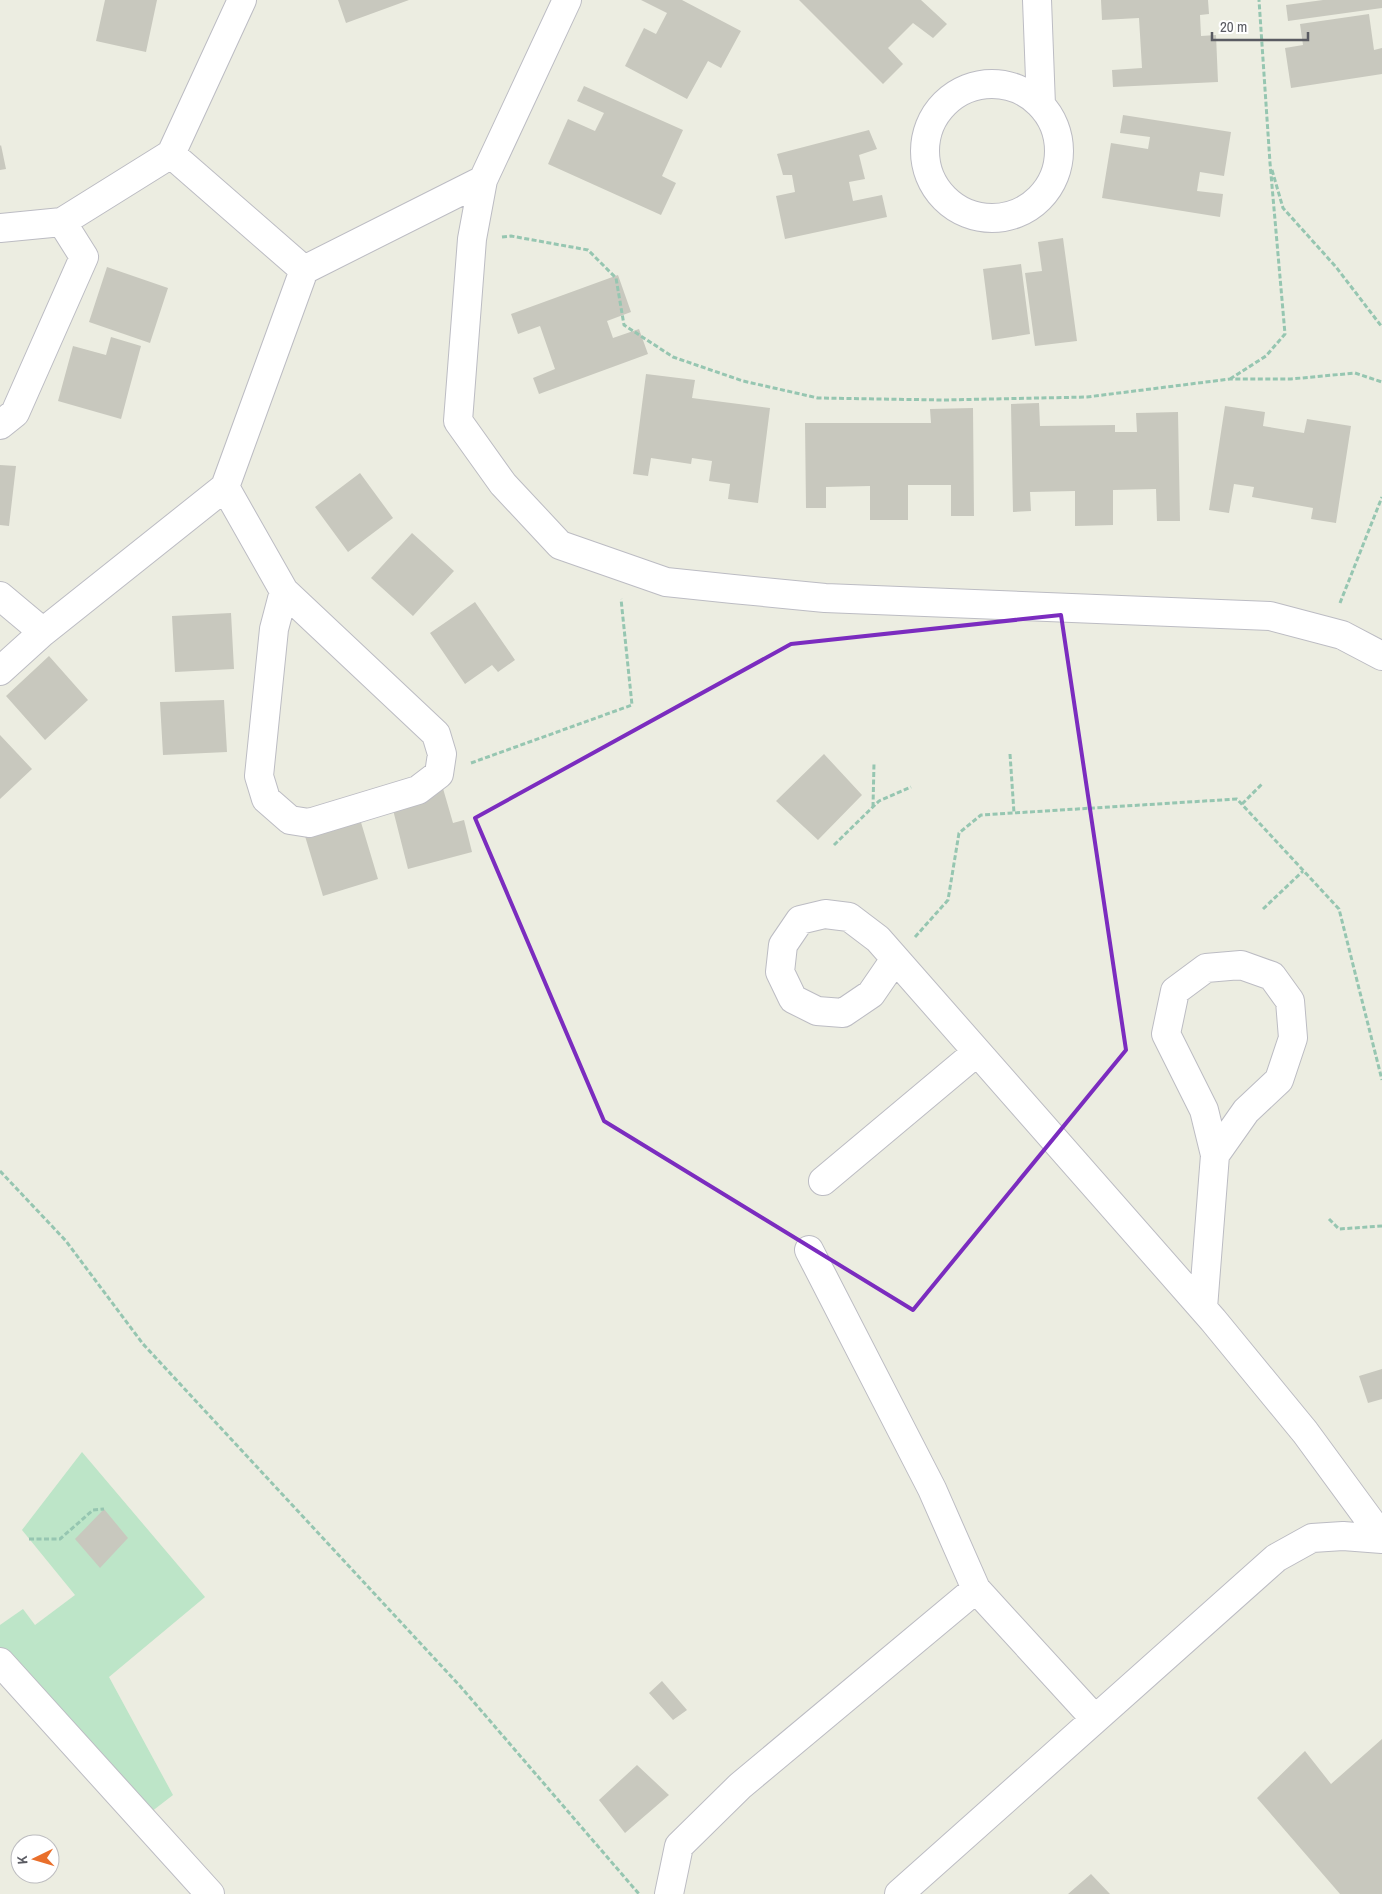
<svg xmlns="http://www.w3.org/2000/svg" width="1382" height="1894" viewBox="0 0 1382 1894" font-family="'Archivo Narrow',sans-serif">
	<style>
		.green { fill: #bde5c8 }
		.building { fill: #c8c8be }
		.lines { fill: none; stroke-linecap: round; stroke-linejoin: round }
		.minor-casing { stroke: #bcbcc3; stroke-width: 30 }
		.path { stroke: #96c6b1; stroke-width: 3; stroke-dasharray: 5 2.5; stroke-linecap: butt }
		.minor { stroke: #fff; stroke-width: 28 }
		.marked { fill: none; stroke: #7b2cbf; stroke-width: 4; stroke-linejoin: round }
	</style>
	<rect width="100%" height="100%" fill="#ecede1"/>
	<!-- green -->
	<path class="green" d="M82 1452 205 1597 109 1677 173 1795 151 1812 0 1660V1625L23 1609 35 1625 75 1595 22 1530Z"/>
	<!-- building -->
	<path class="building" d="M105 0H157L146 52 96 41Z
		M338 0H409L346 23Z
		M641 0H682L741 31 721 68 708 61 687 99 625 66 644 28 656 34 667 13Z
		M799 0H921L947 24 933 38 913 23 888 48 903 64 883 84Z
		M1101 0H1208L1209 14 1200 15 1201 36 1216 35 1218 82 1113 87 1112 70 1142 68 1139 18 1102 20Z
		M1323 0H1382V8L1288 21 1286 5Z
		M1369 14 1374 50 1382 48V74L1291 88 1285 48 1303 45 1300 24Z
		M584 86 683 130 662 176 676 183 661 215 548 164 568 119 595 131 604 113 577 101Z
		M1123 115 1231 132 1224 176 1200 172 1197 191 1223 194 1220 217 1102 198 1111 143 1148 149 1150 137 1120 133Z
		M869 130 877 149 859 155 865 179 849 182 853 201 882 195 887 217 785 239 776 196 795 192 792 175H783L777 154Z
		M1 145 6 169 0 170V146Z
		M1063 238 1077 341 1035 346 1025 273 1042 271 1038 242Z
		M1021 264 1030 334 992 340 983 269Z
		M107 267 168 288 150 343 89 322Z
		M618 275 631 312 607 321 613 338 639 329 648 354 539 394 533 378 555 369 540 326 518 334 511 314Z
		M111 337 141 346 121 419 58 401 73 346 106 355Z
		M646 374 695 380 692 398 770 408 758 503 728 499 730 484 709 481 712 461 692 458 691 464 651 458 648 476 633 474Z
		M1039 403 1040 426 1115 425V432H1137L1136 413 1178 412 1180 521H1157L1156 489 1113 490V525L1075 526V491L1030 492 1031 511 1013 512 1011 404Z
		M1225 406 1265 412 1263 426 1304 433 1307 419 1351 426 1336 523 1311 519 1313 508 1252 497 1254 487 1234 484 1229 513 1209 510Z
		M973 408 974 516H951V485H908V520H870V486L826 487V508H806L805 423H931L930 409Z
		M0 465 16 466 9 526 0 525Z
		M360 473 393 518 348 552 315 507Z
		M412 533 454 571 413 616 371 578Z
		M475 602 515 660 498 672 492 665 465 684 430 633Z
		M231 613 234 669 175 672 172 616Z
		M49 656 88 700 45 740 6 696Z
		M224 700 227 752 163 755 160 702Z
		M0 735 32 769 0 799Z
		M824 754 862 795 818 840 776 801Z
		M442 785 453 823 464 820 472 852 408 869 390 798Z
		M360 819 378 879 323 896 305 836Z
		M1382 1369V1399L1368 1403 1359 1376Z
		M104 1509 128 1538 100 1568 75 1539Z
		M662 1681 687 1710 673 1720 649 1693Z
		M1382 1739V1894H1340L1257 1798 1305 1751 1331 1784Z
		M637 1765 669 1795 625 1833 599 1800Z
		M1091 1874 1110 1894H1068Z"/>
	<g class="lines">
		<!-- minor casing -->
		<g class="minor-casing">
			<path id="minor" d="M242 0 171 154 304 270
				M567 0 483 180 472 239 458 421 503 484 560 545 666 582 733 589 825 598 1270 616 1342 635 1382 656
				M1037 0 1041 105
				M925 151a67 67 0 1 1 134 0a67 67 0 1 1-134 0Z
				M62 222 171 154
				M0 228 62 222 84 257 15 413 0 425
				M225 487 284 591
				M284 591 436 734 442 754 439 774 418 790 309 823 290 820 266 799 259 776 274 629Z
				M0 596 43 632 0 671
				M43 632 225 487 304 270 483 180
				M895 959 871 994 843 1013 817 1011 793 999 780 972 783 945 800 920 825 914 849 917 878 939 1213 1320 1305 1432 1382 1537
				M823 1181 977 1052
				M809 1250 932 1489 976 1589 1095 1719
				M1203 1308 1215 1155 1246 1111 1279 1080 1293 1038 1290 1001 1272 976 1241 965 1206 968 1175 991 1166 1034 1204 1110 1215 1155
				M0 1662 210 1894
				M669 1894 679 1846 740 1786 976 1589
				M899 1894 1276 1558 1312 1538 1343 1536 1382 1539"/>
		</g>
		<!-- path -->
		<path class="path" d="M1272 170 1283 208 1336 267 1382 327
			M502 237 511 236 588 250 616 278 624 325 673 357 743 381 818 398 943 400 1087 397 1230 379H1291L1355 373 1382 382
			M1230 379 1266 356 1285 334 1270 163 1259 0
			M1340 603 1382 497
			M1010 754 1014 813
			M471 763 632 705 621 599
			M1242 804 1263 783
			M873 807 874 763
			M834 845 879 801 911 787
			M1263 909 1303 871
			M915 937 948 900 959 833 981 815 1237 799 1339 909 1382 1080
			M0 1171 66 1241 143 1344 460 1686 639 1894
			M1329 1219 1339 1229 1382 1226
			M29 1539H60L93 1510 104 1509"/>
		<!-- minor -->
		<use href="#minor" class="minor"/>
	</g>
	<!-- marked area -->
	<path class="marked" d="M1061 615 1126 1050 913 1310 604 1121 475 818 791 644Z"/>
	<!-- north arrow -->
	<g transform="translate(35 1859) rotate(265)"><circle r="24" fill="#ffffff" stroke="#bdbdc0"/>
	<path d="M0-4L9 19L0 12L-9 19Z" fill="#e96f2b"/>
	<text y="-8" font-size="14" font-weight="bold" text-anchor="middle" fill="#5a5b62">K</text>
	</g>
	<!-- scale -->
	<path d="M1212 32v8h96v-8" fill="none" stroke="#5a5b62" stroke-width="2.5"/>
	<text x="1220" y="32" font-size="15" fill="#5a5b62" stroke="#ffffff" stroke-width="4" paint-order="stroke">20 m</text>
</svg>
